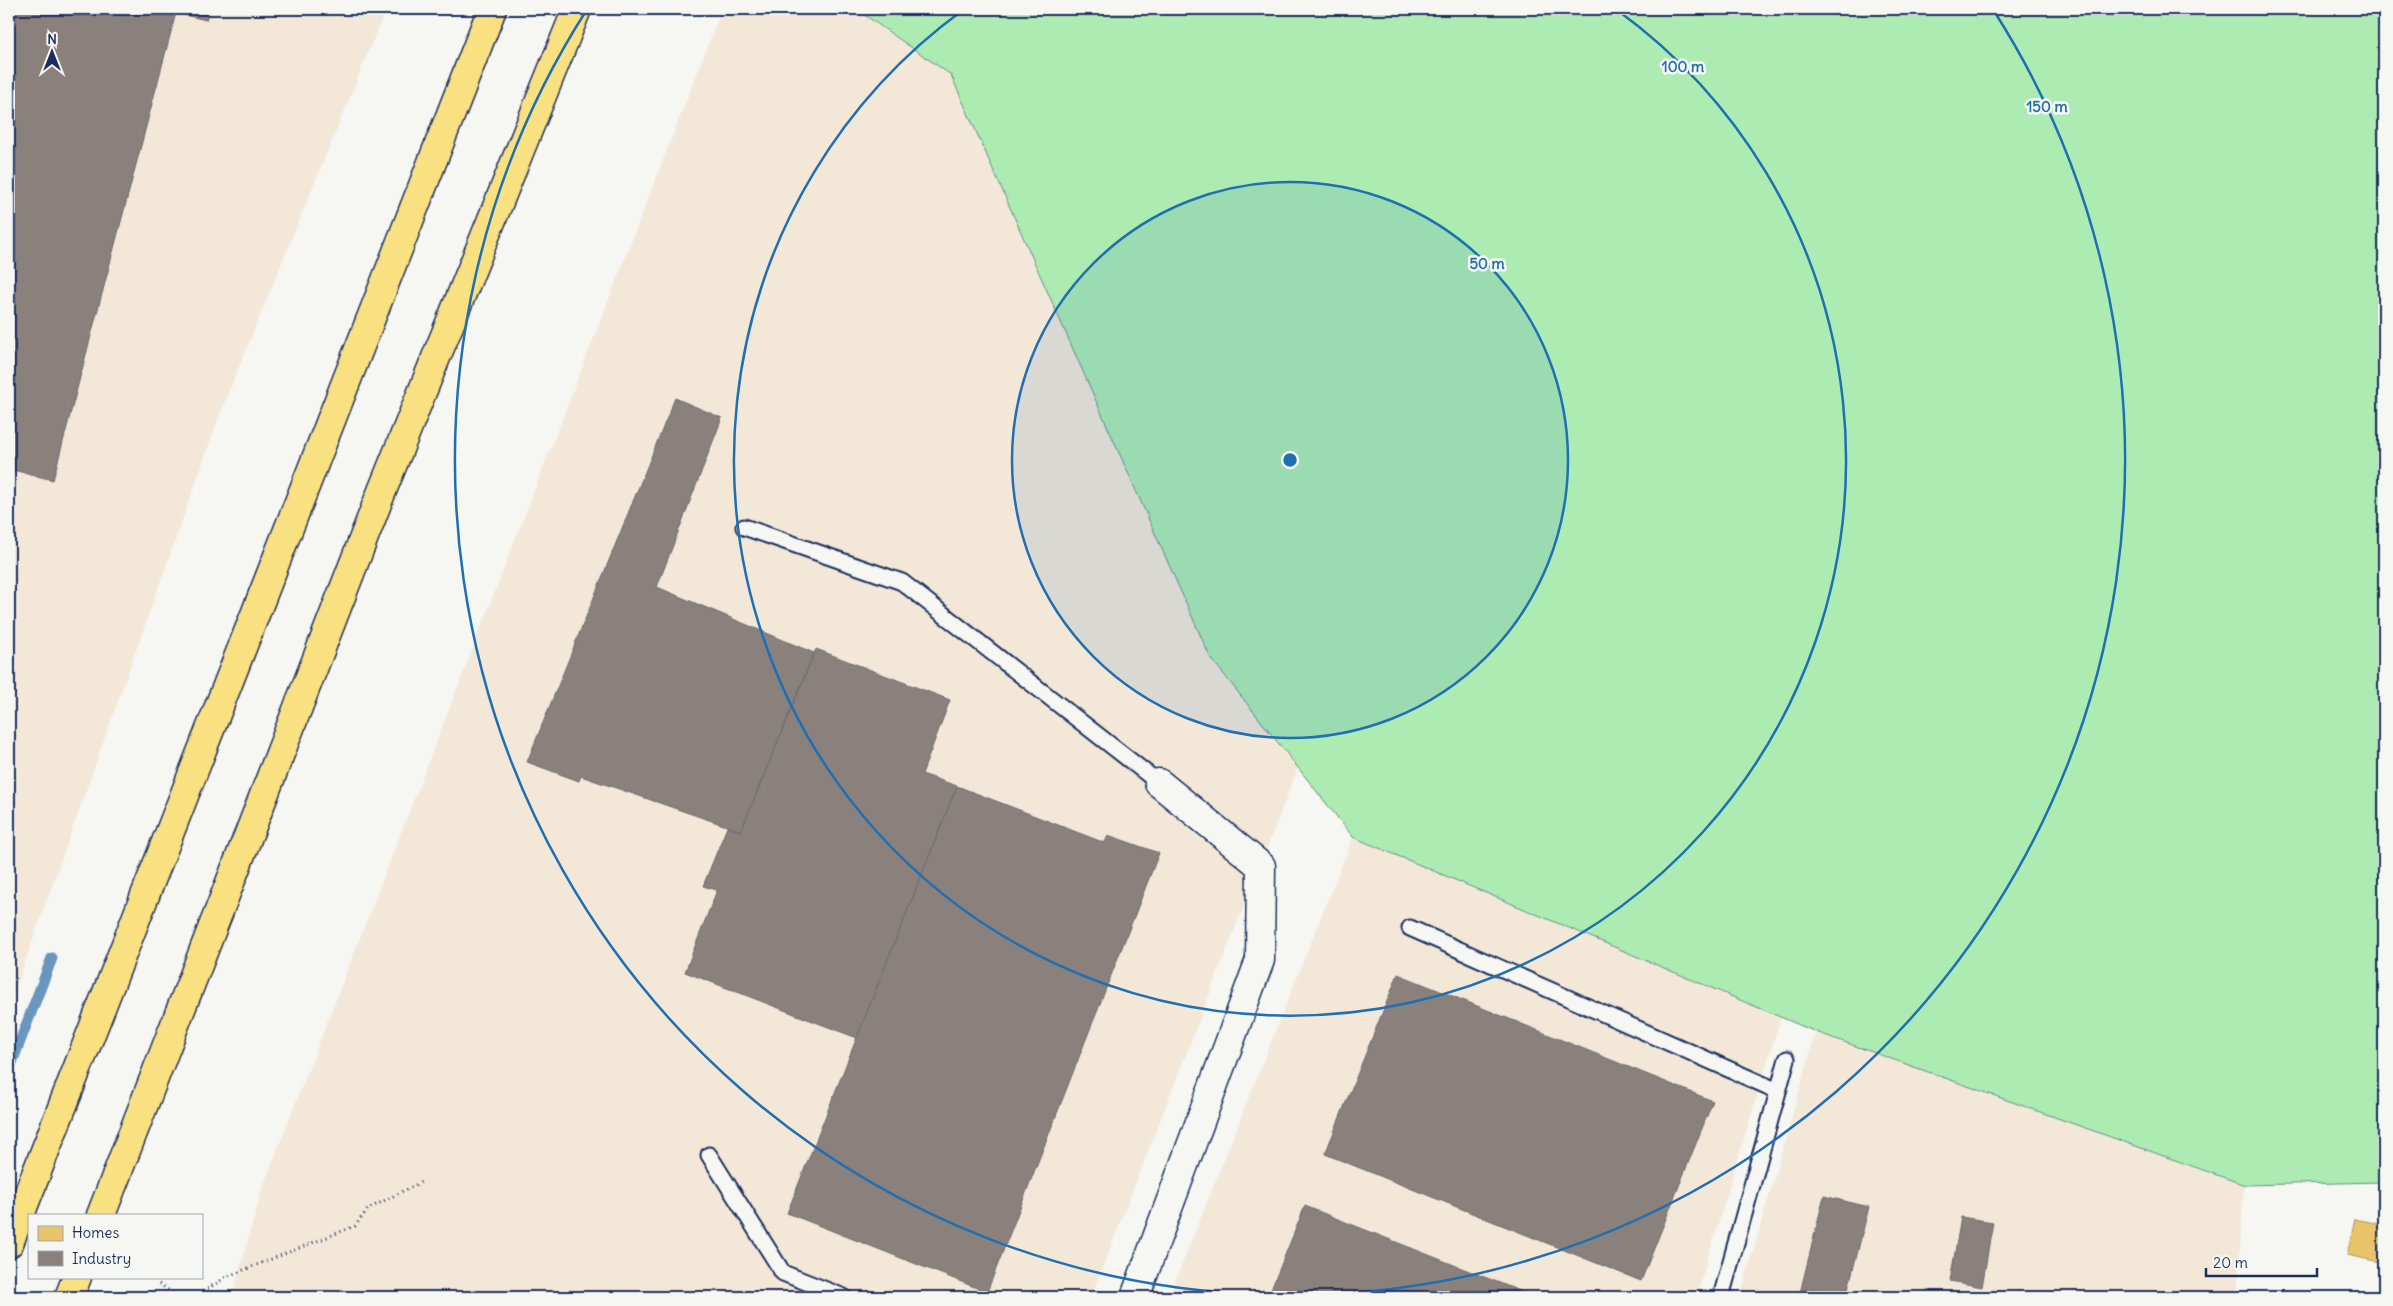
<svg xmlns="http://www.w3.org/2000/svg" width="2393" height="1306" viewBox="0 0 2393 1306" font-family="Delius,sans-serif">
	<style>
		.built { fill: #f3e8d8 }
		.green { fill: #acebb2; stroke: #648d88 }
		.homes { fill: #e9c46a; stroke: #ab9766 }
		.industry { fill: #8a817c; stroke: #696873 }
		.lines { fill: none; stroke-linecap: round; stroke-linejoin: round }
		.stream { stroke: #6796bd; stroke-width: 11 }
		.service-casing { stroke: #1b2f5e; stroke-width: 19 }
		.minor-casing { stroke: #1b2f5e; stroke-width: 31 }
		.motorway-casing { stroke: #1b2f5e; stroke-width: 31 }
		.path { stroke: #1b2f5e; stroke-width: 3; stroke-dasharray: 1 4; stroke-linecap: butt }
		.service { stroke: #f6f6f2; stroke-width: 15 }
		.minor { stroke: #f6f6f2; stroke-width: 28 }
		.motorway { stroke: #f9e181; stroke-width: 28 }
		.ring { fill: none; stroke: #1f6fb2; stroke-width: 2.5 }
		.centre { fill: #1f6fb2; stroke: #f6f6f2; stroke-width: 2.5 }
		.ring-label { font-size: 15px; text-anchor: middle; font-weight: bold; fill: #1f6fb2; stroke: #f6f6f2; stroke-width: 5; stroke-linejoin: round; paint-order: stroke }
	</style>
	<rect width="100%" height="100%" fill="#f6f6f2"/>
	<filter id="ink" filterUnits="userSpaceOnUse"><feTurbulence type="fractalNoise" baseFrequency=".02" numOctaves="2"/><feDisplacementMap in="SourceGraphic" scale="10" xChannelSelector="R" yChannelSelector="G"/><feConvolveMatrix kernelMatrix="1 2 1 2 8 2 1 2 1" color-interpolation-filters="sRGB"/></filter>
	<g filter="url(#ink)">
		<g class="built">
			<path d="M9,9H386L223,406L9,1007Z"/>
			<path d="M722,9H856L951,75L1210,657L1298,768L1091,1297H232L262,1189Z"/>
			<path d="M1353,837L1781,1017L1696,1297H1169Z"/>
			<path d="M1816,1032L2244,1185L2237,1297H1740Z"/>
		</g>
		<path class="green" d="M856,9H2384V1182L2245,1185L1816,1032L1353,837L1210,657L951,75Z"/>
		<path class="homes" d="M2355,1219L2384,1225V1263L2347,1255Z"/>
		<g class="industry">
			<path d="M9,9H177L53,480L9,469Z"/>
			<path d="M177,9H209L206,20L176,13Z"/>
			<path d="M675,398L722,418L657,587L814,653L741,831L581,776L579,781L527,762Z"/>
			<path d="M816,649L950,700L922,774L957,786L857,1038L685,972L717,890L703,886L727,827L741,831Z"/>
			<path d="M957,786L1105,843L1108,835L1159,853L987,1292L787,1213Z"/>
			<path d="M1398,974L1713,1101L1641,1281L1325,1154Z"/>
			<path d="M1824,1196L1869,1207L1846,1297H1799Z"/>
			<path d="M1305,1206L1535,1297H1268Z"/>
			<path d="M1961,1217L1993,1222L1982,1287L1950,1281Z"/>
		</g>
		<g class="lines">
			<path class="stream" d="M9,1070L52,958"/>
			<g class="service-casing">
				<g id="service">
					<path d="M744,527L902,582L1159,783"/>
					<path d="M1410,928L1778,1091"/>
					<path d="M709,1155L783,1273L844,1297"/>
					<path d="M1721,1297L1787,1059"/>
				</g>
			</g>
			<g class="minor-casing">
				<path id="minor" d="M1135,1297L1260,960L1261,866L1159,783"/>
			</g>
			<g class="motorway-casing">
				<g id="motorway">
					<path d="M101,1215L380,496L577,9"/>
					<path d="M9,1243L492,9"/>
					<path d="M69,1297L77,1277"/>
				</g>
			</g>
			<g class="path">
				<path d="M159,1284L179,1297"/>
				<path d="M195,1297L226,1277L355,1226L368,1209L423,1181"/>
			</g>
			<use href="#service" class="service"/>
			<use href="#minor" class="minor"/>
			<use href="#motorway" class="motorway"/>
		</g>
	</g>
	<circle cx="1290" cy="460" r="278" fill="#1f6fb2" fill-opacity=".12"/>
	<g class="ring">
		<circle cx="1290" cy="460" r="278"/>
		<path d="M1617 10A556 556 0 1 1 963 10"/>
		<path d="M1994 11A835 835 0 1 1 586 11"/>
	</g>
	<circle cx="1290" cy="460" r="8" class="centre"/>
	<g class="ring-label">
		<text x="1683" y="72">100 m</text>
		<text x="2047" y="112">150 m</text>
		<text x="1487" y="269">50 m</text>
	</g>
	<rect width="2393" height="1306" fill="none" stroke="#f6f6f2" stroke-width="30"/>
	<rect x="15" y="15" width="2363" height="1276" fill="none" stroke="#1b2f5e" stroke-width="2" filter="url(#ink)"/>
	<rect x="28" y="1214" width="175" height="65" fill="#f6f6f2" stroke="#9ea6b7"/>
	<rect x="38" y="1226" width="25" height="15" fill="#e9c46a" stroke="#9ea6b7"/>
	<text x="72" y="1238" font-size="15" fill="#1b2f5e">Homes</text>
	<rect x="38" y="1251" width="25" height="15" fill="#8a817c" stroke="#9ea6b7"/>
	<text x="72" y="1264" font-size="15" fill="#1b2f5e">Industry</text>
	<g transform="translate(52 52)" stroke="#f6f6f2" stroke-width="4" paint-order="stroke">
	<path d="M0-4L9 19L0 12L-9 19Z" fill="#1b2f5e"/>
	<text y="-8" font-size="14" font-weight="bold" text-anchor="middle" fill="#1b2f5e">N</text>
	</g>
	<path d="M2206 1268v8h111v-8" fill="none" stroke="#1b2f5e" stroke-width="2.5"/>
	<text x="2213" y="1268" font-size="15" fill="#1b2f5e" stroke="#f6f6f2" stroke-width="4" paint-order="stroke">20 m</text>
</svg>
